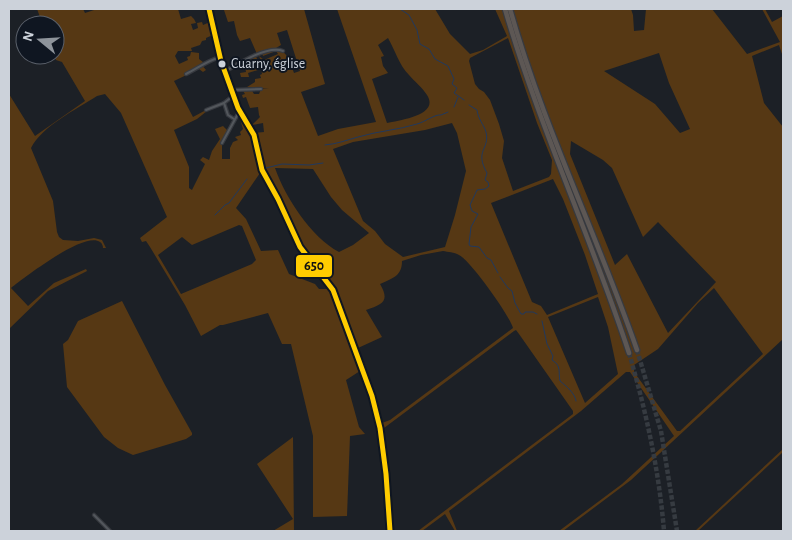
<svg xmlns="http://www.w3.org/2000/svg" width="792" height="540" viewBox="0 0 792 540" font-family="'Alegreya Sans',sans-serif">
	<style>
		.green { fill: #563814; fill-rule: evenodd }
		.lines { fill: none; stroke-linecap: round; stroke-linejoin: round }
		.stream { stroke: #21395e; stroke-width: 1 }
		.highway-tunnel { stroke: #363b41; stroke-width: 4.5; stroke-dasharray: 4.5 2; stroke-linecap: butt }
		.street-casing { stroke: #373a40; stroke-width: 4.5 }
		.secondary-casing { stroke: #373a40; stroke-width: 5.5 }
		.highway-casing { stroke: #373a40; stroke-width: 7 }
		.street { stroke: #53575c; stroke-width: 2 }
		.secondary { stroke: #53575c; stroke-width: 3 }
		.highway { stroke: #5d5754; stroke-width: 4.5 }
		.bus-1-casing { stroke: #0f1621; stroke-width: 9 }
		.bus-1 { stroke: #fc0; stroke-width: 5 }
		.bus-dot { fill: #ccd2da; stroke: #0f1621; stroke-width: 2 }
		.labels { text-anchor: middle; dominant-baseline: central; stroke-width: 4; stroke-linejoin: round; paint-order: stroke }
		.bus-label { font-size: 14px; fill: #ccd2da; stroke: #0f1621; text-anchor: start }
		.line-badge { stroke: #0f1621; stroke-width: 2 }
		.pale-badge-label { font-size: 14px; text-anchor: middle; font-weight: bold; fill: #111 }
	</style>
	<rect width="100%" height="100%" fill="#1c2026"/>
	<g class="green">
		<path d="M37,9H83L85,13L97,9H178L181,19L191,16L194,19L196,23L191,24L193,30L198,28L197,23L202,22L203,25L210,22L209,19L211,18L215,34L206,38V40L202,41L200,45L191,48L192,51H178L175,56L179,64L188,60L187,57L190,56L191,52L199,53V59L203,62L201,64L206,70L203,72L199,69L174,81L193,117L206,110L207,111L197,119L174,130L189,167V188L192,190L205,164L200,160L203,157L209,160L212,151L220,139L215,129L223,126L228,131L222,143V159H230V148L233,142L238,140L235,137L241,135L240,132L243,129L240,119L244,117L253,133L264,132L263,123L252,125L260,117L259,115L258,107L250,108L246,97L243,98L242,95L245,94L243,91L251,89L254,94H259L261,89H269L247,87L255,82V79L261,78L260,75L262,74L261,69L248,73L249,77H241L240,73L246,72L245,67L239,69L238,65L235,66L245,60L247,67L250,66L247,60L256,56L258,62L261,61L259,56L264,60L278,54L276,51L263,56L262,53L257,54L250,38L240,41L237,35L234,21L228,22L224,10L228,9H304L325,84L301,92L318,136L338,129L376,122L337,9H435L450,34L470,54L483,50L507,36L495,9H631L633,15L634,31L644,30L646,9H712L747,54L780,42L762,9H765L772,22L783,16V57L779,45L752,56L764,103L783,127V339L631,480L563,531H559L622,484L674,436L630,372H626L581,411L449,511L457,531H455L445,514L422,531H418L573,414V411L519,334L516,330L514,331L384,428L392,531H388C384,478 386,418 360,371L346,380L359,427L365,434L350,436L347,516L313,517V436L291,344H282L268,313L223,325H220L201,336L185,305L150,247L146,241L142,242L140,238L167,217L121,113L105,94L97,96C77,109 42,126 31,148L53,201L57,232L59,237L63,240L78,241L94,238L102,240L106,248H103C103,246 102,243 100,242C84,231 24,278 11,288L28,306L54,283L86,269L87,271L48,291L9,329V94L35,136L85,101L62,62L56,60L54,55L55,25H43ZM287,30L300,71L294,73C290,62 288,52 276,48L281,45L277,33ZM388,38C395,50 399,65 409,75C415,82 422,87 427,95C440,115 400,120 387,123L372,79L388,73L383,66L381,57L384,56L378,45ZM508,38L537,123L552,160L551,174L549,177L513,191L502,158L504,141L499,124L490,100L484,92L479,89L475,84L469,61L470,58ZM659,53L669,83L690,129L680,133L655,104L604,71ZM452,123L457,133L466,171L455,215L445,247L403,257L385,244L375,231L363,221L333,149L353,142L425,130ZM571,141L603,160L612,168L643,237L658,222L716,282L668,333L627,254L615,265L570,154ZM275,168L313,169L331,197L342,210L369,233L353,245L339,252C311,237 285,197 275,168ZM260,173L274,195L296,243L310,264L330,289H319L315,284L289,274L278,250L261,251L246,219L236,208ZM553,179L563,199L585,255L598,294L547,315L541,306L532,302L491,203ZM239,225L242,226L256,260L252,264L181,294L158,255L182,237L192,245ZM443,251C448,252 454,252 459,255C470,260 510,316 513,328L390,420L382,423L375,397L362,369L366,367L358,348L382,337L366,310C383,304 390,301 380,284C393,278 402,276 402,261L421,255ZM714,288L763,354L680,431H677L634,372V365L658,349L698,303ZM598,297L608,327L618,374L585,403L548,317Z"/>
		<path d="M122,301L165,385L192,433V435L186,439L133,455L118,448L104,437L67,387L63,344L68,340L78,321Z"/>
		<path d="M293,437L294,531H273L293,519L257,464Z"/>
		<path d="M783,449V452L698,531H695Z"/>
	</g>
	<g class="lines">
		<g class="stream">
			<path d="M400,9L409,15L417,30L420,44L429,49L435,59L448,66L454,79L452,84L457,88L454,93L464,100"/>
			<path d="M469,105L477,110C478,119 484,125 486,132C490,150 474,150 487,173L485,180L488,182L489,186L485,189L477,190L470,205L472,211L478,214L471,227L469,244L470,246L479,247L487,258L491,260L498,273"/>
			<path d="M454,107L458,97"/>
			<path d="M325,145C337,144 347,140 358,137C378,131 398,130 417,124C425,122 435,114 441,115L448,112"/>
			<path d="M266,168L282,164L309,165L323,163"/>
			<path d="M215,215L225,205L229,203L247,179"/>
			<path d="M500,277L508,288L512,291L515,303L521,314H524L525,312H533L537,314"/>
			<path d="M542,321L547,344L553,356L552,360C562,366 558,372 560,381C566,386 575,393 576,401"/>
		</g>
		<g class="highway-tunnel">
			<path d="M637,350L661,431L677,531"/>
			<path d="M629,353C646,411 659,470 664,531"/>
		</g>
		<g class="street-casing">
			<g id="street">
				<path d="M226,71C239,63 268,45 283,51"/>
				<path d="M186,74C198,68 207,61 220,57"/>
				<path d="M232,90L261,89"/>
				<path d="M233,96L224,103L228,115L234,119"/>
				<path d="M206,110L224,103"/>
				<path d="M222,143L239,112"/>
				<path d="M94,515L110,531"/>
			</g>
		</g>
		<g class="secondary-casing">
			<path id="secondary" d="M209,9L221,61L238,108L254,135L262,170L278,199L300,247L333,290L340,312L372,396L380,428L386,474L390,531"/>
		</g>
		<g class="highway-casing">
			<g id="highway">
				<path d="M505,9C539,126 591,237 629,353"/>
				<path d="M510,9C543,126 597,235 637,350"/>
			</g>
		</g>
		<use href="#street" class="street"/>
		<use href="#secondary" class="secondary"/>
		<use href="#highway" class="highway"/>
		<g class="bus-1-casing">
			<path id="bus-1" d="M209,9L221,61L238,108L254,135L262,170L278,199L300,247L333,290L372,396L380,428L386,474L390,531"/>
		</g>
		<use href="#bus-1" class="bus-1"/>
	</g>
	<circle class="bus-dot" cx="222" cy="64" r="4.5"/>
	<g class="labels">
		<g class="bus-label">
			<text x="231" y="64">Cuarny, église</text>
		</g>
	</g>
	<rect class="line-badge" x="295" y="254" width="38" height="24" rx="5" fill="#fc0"/>
	<g class="pale-badge-label">
		<text x="314" y="270">650</text>
	</g>
	<rect width="792" height="540" fill="none" stroke="#ccd2da" stroke-width="20"/>
	<g transform="translate(40 40) rotate(288)"><circle r="24" fill="#0f1621" stroke="#5b616b"/>
	<path d="M0-4L9 19L0 12L-9 19Z" fill="#8e949b"/>
	<text y="-8" font-size="14" font-weight="bold" text-anchor="middle" fill="#ccd2da">N</text>
	</g>
</svg>
